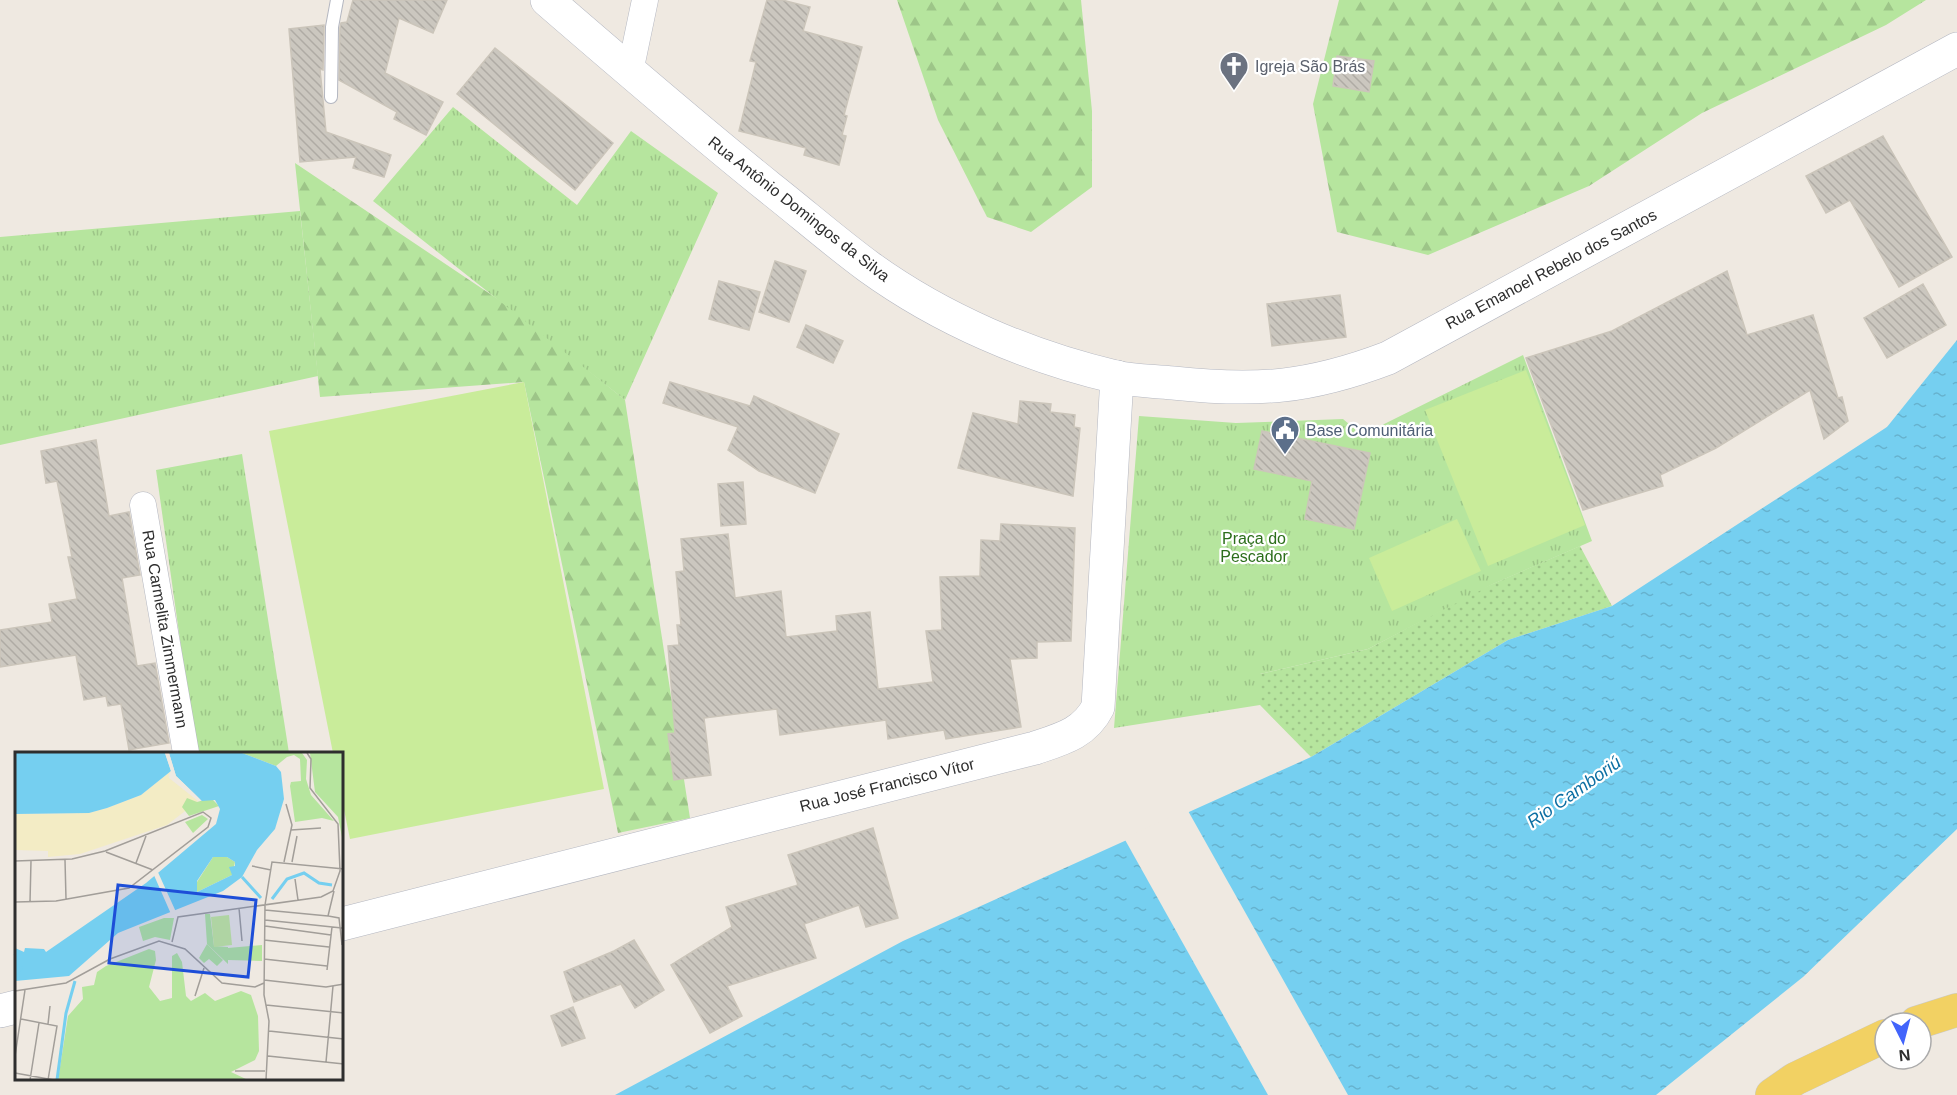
<svg xmlns="http://www.w3.org/2000/svg" width="1957" height="1095" viewBox="0 0 1957 1095" font-family="Arial,sans-serif">
	<style>
		.grass { fill: url(#grass-dots) }
		.forest { fill: url(#forest-firs) }
		.park { fill: url(#park-tufts) }
		.pitch { fill: #c9ec9a }
		.water { fill: url(#water-ripples) }
		.pier { fill: #efe9e1 }
		.building { fill: url(#building-back-hatch); stroke: #cbc5ba; stroke-width: 1.5 }
		.lines { fill: none; stroke-linecap: round; stroke-linejoin: round }
		.lane-casing { stroke: #b4b7c1; stroke-width: 14 }
		.street-casing { stroke: #b4b7c1; stroke-width: 27 }
		.secondary-casing { stroke: #b4b7c1; stroke-width: 34 }
		.primary-casing { stroke: #c9c9c9; stroke-width: 34 }
		.lane { stroke: #fff; stroke-width: 12 }
		.street { stroke: #fff; stroke-width: 26 }
		.secondary { stroke: #fff; stroke-width: 33 }
		.primary { stroke: #f2d163; stroke-width: 33 }
		.labels { text-anchor: middle; dominant-baseline: central; stroke-width: 4.5; stroke-linejoin: round; paint-order: stroke }
		.worship-label { font-size: 16px; fill: #5b616d; stroke: #fff; text-anchor: start }
		.street-label { font-size: 16px; fill: #2e2e2e; stroke: #fff }
		.service-label { font-size: 16px; fill: #4e5e75; stroke: #fff; text-anchor: start }
		.park-label { font-size: 16px; fill: #2c6e1b; stroke: #fff }
		.water-label { font-size: 18px; font-style: italic; fill: #0d6fa3; stroke: #fff }
		.inset-river { fill: none; stroke: #75cff0; stroke-width: 3 }
		.inset-road { fill: none; stroke: #a29e99; stroke-width: 1.5 }
		.view { fill: #1d4ed8; fill-opacity: 0.15; stroke: #1d4ed8; stroke-width: 3 }
		.inset-edge { fill: none; stroke: #2e2e2e; stroke-width: 3 }
	</style>
	<defs>
		<pattern id="grass-dots" width="8" height="8" patternUnits="userSpaceOnUse" patternTransform="scale(1.5)"><rect width="8" height="8" fill="#b6e59e"/><path d="M2 2h.1M6 6h.1" fill="none" stroke="#9dc588" stroke-width="1.8" stroke-linecap="round"/></pattern>
		<pattern id="forest-firs" width="22" height="20" patternUnits="userSpaceOnUse" patternTransform="scale(1.5)"><rect width="22" height="20" fill="#b6e59e"/><path d="M5 1l3.5 6h-7zM16 11l3.5 6h-7z" fill="#9dc588"/></pattern>
		<pattern id="park-tufts" width="24" height="20" patternUnits="userSpaceOnUse" patternTransform="scale(1.5)"><rect width="24" height="20" fill="#b6e59e"/><path d="M3 7l-1-3M5 7V3M7 7l1-3M15 17l-1-3M17 17v-4M19 17l1-3" fill="none" stroke="#9dc588"/></pattern>
		<pattern id="water-ripples" width="26" height="14" patternUnits="userSpaceOnUse" patternTransform="scale(1.5)"><rect width="26" height="14" fill="#75cff0"/><path d="M2 4q2-2 4 0t4 0M15 11q2-2 4 0t4 0" fill="none" stroke="#66b2ce"/></pattern>
		<pattern id="building-back-hatch" width="6" height="6" patternUnits="userSpaceOnUse" patternTransform="scale(1.5)"><rect width="6" height="6" fill="#cbc7bf"/><path d="M-1 5l2 2M0 0l6 6M5-1l2 2" fill="none" stroke="#afaba4"/></pattern>
	</defs>
	<rect width="100%" height="100%" fill="#efe9e1"/>
	<path class="grass" d="M1580,546L1612,606L1508,640L1311,757L1260,705V674L1368,649L1481,589Z"/>
	<g class="forest">
		<path d="M897,0H1081L1092,111V187L1031,232L987,217L938,120Z"/>
		<path d="M1339,0H1926L1886,25L1702,113L1589,186L1428,255L1337,232L1313,104Z"/>
		<path d="M295,163L511,308L625,400L690,818L618,833L524,382L320,397Z"/>
	</g>
	<g class="park">
		<path d="M453,107L577,205L631,131L718,193L625,400L373,201Z"/>
		<path d="M300,211L318,376L0,445V237Z"/>
		<path d="M1523,355L1592,541L1493,584L1368,649L1260,674V705L1114,728L1139,416L1236,423L1343,419L1362,435Z"/>
		<path d="M242,454L289,753H196L156,470Z"/>
	</g>
	<g class="pitch">
		<path d="M1526,370L1585,525L1488,566L1425,410Z"/>
		<path d="M524,382L604,789L350,839L342,800V753H333L269,431Z"/>
		<path d="M1457,519L1481,571L1392,611L1369,558Z"/>
	</g>
	<path class="water" d="M1957,340V829L1803,977L1656,1095H615L903,941L1311,757L1508,640L1612,606L1887,427Z"/>
	<path class="pier" d="M1187,809L1348,1095H1268L1124,838Z"/>
	<g class="building">
		<path d="M353,0H447L433,33L399,18L385,73L443,102L426,135L394,119L397,112L339,80L340,28L341,23L347,22Z"/>
		<path d="M767,0H782L810,7L803,31L862,47L844,115L847,116L842,135L846,136L839,165L804,155L806,148L739,131L756,62L750,61Z"/>
		<path d="M324,25L323,70L320,69L326,132L391,155L384,177L353,168L356,157L300,162L289,29Z"/>
		<path d="M495,48L613,143L575,190L457,94Z"/>
		<path d="M1337,56L1374,61L1369,92L1333,86Z"/>
		<path d="M1883,136L1952,257L1899,287L1850,200L1826,213L1806,176Z"/>
		<path d="M775,261L806,271L789,322L759,312Z"/>
		<path d="M1727,271L1747,335L1813,315L1838,398L1842,397L1848,421L1824,439L1810,390L1716,448L1660,475L1663,486L1583,510L1526,358L1612,331Z"/>
		<path d="M719,281L760,292L749,330L709,319Z"/>
		<path d="M1923,284L1946,325L1887,358L1864,318Z"/>
		<path d="M1340,295L1346,337L1272,346L1267,304Z"/>
		<path d="M806,325L843,341L833,363L797,347Z"/>
		<path d="M670,382L750,406L754,396L839,434L815,493L759,471L728,450L738,427L663,403Z"/>
		<path d="M1020,401L1051,404L1050,412L1075,415L1074,427L1080,428L1073,496L958,468L973,413L1018,424Z"/>
		<path d="M1262,431L1370,453L1354,529L1305,519L1312,481L1254,469Z"/>
		<path d="M96,440L109,516L129,512L140,575L122,578L137,666L155,663L169,743L129,750L121,704L108,706L106,696L84,700L76,655L0,667V630L52,622L49,604L77,599L68,557H72L57,481L46,483L41,451Z"/>
		<path d="M743,482L746,524L721,526L718,484Z"/>
		<path d="M1001,524L1075,528L1071,641L1037,642V658L1010,659L1021,727L946,739L944,730L888,739L886,720L780,735L777,709L704,718L711,775L674,780L668,734L675,733L668,646L679,645L677,625H681L676,572L684,571L681,539L728,534L735,598L781,591L786,637L837,631L836,616L870,612L878,689L933,682L926,631L942,630L940,577L980,576L981,540L1000,541Z"/>
		<path d="M873,828L898,918L866,927L859,905L804,924L816,958L727,986L742,1016L710,1033L671,965L732,927L726,907L798,885L788,855Z"/>
		<path d="M634,940L664,990L635,1008L621,984L574,1002L564,972L614,951Z"/>
		<path d="M573,1007L585,1038L562,1046L551,1016Z"/>
	</g>
	<g class="lines">
		<g class="lane-casing">
			<path id="lane" d="M331,97L332,27L337,0"/>
		</g>
		<g class="street-casing">
			<g id="street">
				<path d="M630,72L645,0"/>
				<path d="M143,505L186,753"/>
			</g>
		</g>
		<g class="secondary-casing">
			<g id="secondary">
				<path d="M547,0C621,64 694,127 770,188C803,214 835,242 869,267C941,319 1029,357 1116,377C1134,381 1154,381 1173,383C1257,392 1309,388 1388,358L1957,49"/>
				<path d="M342,924L1035,748C1062,739 1085,733 1098,707L1117,377"/>
				<path d="M0,1011L16,1007"/>
			</g>
		</g>
		<g class="primary-casing">
			<g id="primary">
				<path d="M1916,1023L1957,1010"/>
				<path d="M1772,1095L1795,1079L1885,1036"/>
			</g>
		</g>
		<use href="#lane" class="lane"/>
		<use href="#street" class="street"/>
		<use href="#secondary" class="secondary"/>
		<use href="#primary" class="primary"/>
	</g>
	<defs>
		<g id="church-pin" transform="scale(1.5)"><path d="M0 17L-7.5 6A9.5 9.5 0 1 1 7.5 6Z" fill="#6b7280" stroke="#fff"/><path d="M-1.2-6h2.4v3.5h3.3v2.4h-3.3V6h-2.4V-.1h-3.3v-2.4h3.3Z" fill="#fff"/></g>
		<g id="civic-pin" transform="scale(1.5)"><path d="M0 17L-7.5 6A9.5 9.5 0 1 1 7.5 6Z" fill="#5c6f8a" stroke="#fff"/><path d="M-.6-6.5H3V-4.5H.6V-3L4-1V1h2V6H-6V1h2V-1L-.6-3ZM-1.2 2.5V6h2.4V2.5Z" fill="#fff"/></g>
	</defs>
	<g fill-rule="evenodd">
		<use href="#church-pin" x="1234" y="66"/>
		<use href="#civic-pin" x="1285" y="430"/>
	</g>
	<g class="labels">
		<g class="worship-label">
			<text x="1255" y="66">Igreja São Brás</text>
		</g>
		<g class="street-label">
			<text transform="translate(799 209) rotate(38)">Rua Antônio Domingos da Silva</text>
			<text transform="translate(1551 269) rotate(-28)">Rua Emanoel Rebelo dos Santos</text>
			<text transform="translate(165 629) rotate(80)">Rua Carmelita Zimmermann</text>
			<text transform="translate(887 785) rotate(-14)">Rua José Francisco Vítor</text>
		</g>
		<g class="service-label">
			<text x="1306" y="430">Base Comunitária</text>
		</g>
		<g class="park-label">
			<text x="1254" y="538">Praça do<tspan x="1254" dy="18">Pescador</tspan></text>
		</g>
		<g class="water-label">
			<text transform="translate(1574 792) rotate(-35)">Rio Camboriú</text>
		</g>
	</g>
	<g transform="translate(15 752)">
		<rect width="328" height="328" fill="#efe9e1"/>
		<path d="M227,1H287L292,8L291,27L296,43L319,69L307,66L280,70L275,34L276,30L286,29L285,7L279,3L272,5L261,14ZM295,1H328V90L323,65L300,40ZM190,162H195L199,194L213,195V212L192,192ZM134,197L140,199L141,208L134,235L145,249L157,246V204L162,201L167,210L171,244L176,249L190,241L200,249L226,239L236,243L243,264L244,299L240,308L216,320L233,328H43L53,264L68,247L67,235L79,233L82,220L91,214Z" fill="#b6e59e"/>
		<path d="M198,105H212L220,110L217,123L182,140V130Z" fill="#b6e59e"/>
		<path d="M156,19L154,26L183,49L152,73L65,102L33,105V99L0,98V62L74,61L92,56L126,43Z" fill="#f3ecc5"/>
		<path d="M172,46L182,50L196,46L204,54L174,64L167,55ZM187,63L193,67L178,81L170,70ZM149,166H159L155,188L140,185L128,189L124,175ZM192,192L208,208L202,214L194,207L189,211L184,206ZM247,193V209L213,208V196Z" fill="#b6e59e"/>
		<path d="M214,163L217,193L199,195L196,165Z" fill="#c9ec9a"/>
		<path d="M0,1H150L156,19L126,43L92,56L74,61L0,62ZM154,1H227L261,14L266,20L269,47L260,77L242,98L227,125L208,139L103,181L54,224L0,229V196L9,200L10,196L29,197L31,200L131,131L201,72L205,57L200,48L187,49L161,24ZM198,105H212L220,110V114L214,115L217,123L182,140V129Z" fill="#75cff0" fill-rule="evenodd"/>
		<path d="M150,1H154L161,24L186,48L157,22L153,25L156,19ZM142,118L161,160L156,162L138,121Z" fill="#efe9e1"/>
		<path class="inset-river" d="M227,125L246,146M257,147L272,127L289,121L304,131L317,133M0,202L6,216L0,223M42,328L51,261L60,229"/>
		<path class="inset-road" d="M276,78L306,76M91,100L138,118M50,108L51,147M0,109L57,107L90,99L188,60L196,66L193,75L114,136L41,149L0,150M269,110L277,73L271,52M277,110L282,84M121,111L131,84M237,114L256,118M280,127L283,148M319,139L313,164L324,166L327,193M15,150L16,109M250,153L257,110L329,117M250,153L249,243L254,269L251,328M224,156L227,189M250,158L313,164M250,168L327,176M250,174L316,183M0,176V126M249,188L314,195M157,190L163,165L306,145L318,139L325,119L323,72L295,36L296,7L292,1M249,207L312,214M312,218L317,175M249,228L311,235L329,232M0,239L51,231L95,207L144,189L170,197L207,231L240,235L249,231M180,244L189,216M251,253L329,261M6,267L42,274L33,328M33,272L35,254M254,279L329,287M0,304L10,238M253,304L329,312M311,310L318,234M220,319H250M0,321L39,328M15,328L24,271"/>
		<path class="view" d="M103,133L241,148L233,225L94,211Z"/>
		<rect width="328" height="328" class="inset-edge"/>
	</g>
	<g transform="translate(1903 1041) rotate(174)"><circle r="28" fill="#ffffff" stroke="#ababab" stroke-width="1.5"/>
	<path d="M0-4.5L10 22L0 15L-10 22Z" fill="#4264fb"/>
	<text y="-9" font-size="16" font-weight="bold" text-anchor="middle" fill="#2e2e2e">N</text>
	</g>
</svg>
